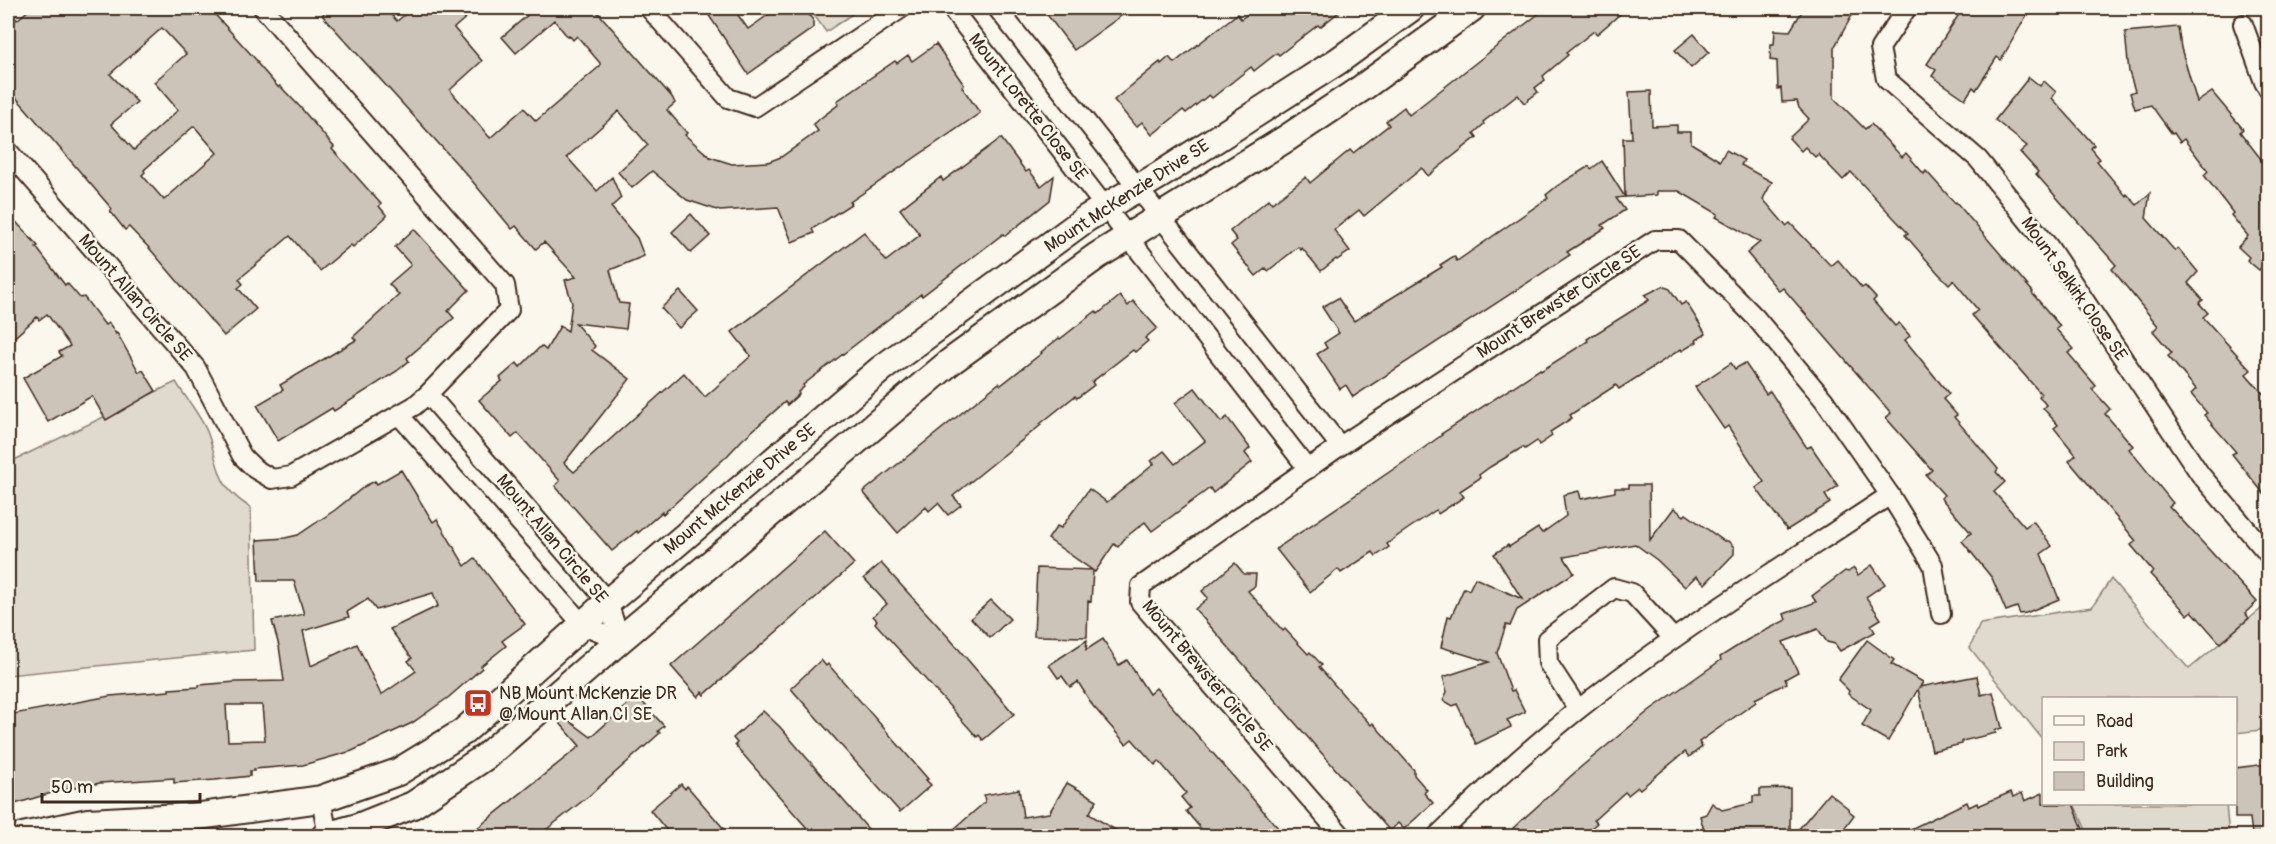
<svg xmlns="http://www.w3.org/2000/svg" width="2276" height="844" viewBox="0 0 2276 844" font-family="Pangolin,sans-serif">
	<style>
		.green { fill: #dfd9ce; stroke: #8d8276; stroke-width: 1.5 }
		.building { fill: #ccc4b9; stroke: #3b2a1e; stroke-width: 1.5; fill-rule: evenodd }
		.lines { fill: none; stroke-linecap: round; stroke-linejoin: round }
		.street-casing { stroke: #3b2a1e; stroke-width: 22 }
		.secondary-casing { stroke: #3b2a1e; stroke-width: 30 }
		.street { stroke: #fbf7ec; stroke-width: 18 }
		.secondary { stroke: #fbf7ec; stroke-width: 26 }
		.labels { text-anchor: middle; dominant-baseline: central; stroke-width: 5; stroke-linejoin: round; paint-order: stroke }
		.street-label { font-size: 18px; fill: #3b2a1e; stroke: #fbf7ec }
		.poi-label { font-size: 18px; fill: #3b2a1e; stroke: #fbf7ec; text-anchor: start }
	</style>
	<rect width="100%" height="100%" fill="#fbf7ec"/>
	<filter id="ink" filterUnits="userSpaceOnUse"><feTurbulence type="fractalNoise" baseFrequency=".0167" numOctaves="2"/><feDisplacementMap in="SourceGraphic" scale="12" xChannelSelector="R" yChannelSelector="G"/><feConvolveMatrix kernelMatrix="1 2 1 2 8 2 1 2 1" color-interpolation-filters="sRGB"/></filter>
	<g filter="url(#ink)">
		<g class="green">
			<path d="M809,8H861L826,32Z"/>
			<path d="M176,382C185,397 202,417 208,434C221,470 215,485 251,508L254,650L8,675V463Z"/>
			<path d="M2111,579L2189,669L2268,603V729L2236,733V698H2044L2043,740L1970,648L1980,624L2092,607Z"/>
			<path d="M2074,804H2226L2229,836H2089Z"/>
		</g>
		<g class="building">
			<path d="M31,8H209L258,62L257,63L278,87L280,86L301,108L334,147L332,149L381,204L379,206L387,216L353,247L351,245L320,271L290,236L239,279L243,284L238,288L256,309L224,336L150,249L129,227L125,230L110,211L112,209L8,88V9L17,20ZM162,28L186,54L154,82L178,110L134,150L111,124L137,102L110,74ZM194,126L217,153L164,200L142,175L145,172L144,170Z"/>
			<path d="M330,8H385L397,21L413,8H477L454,28L482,61L450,90L490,138L524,108L536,121L600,66V63L577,36L573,40L569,35L567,36L554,20L516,53L502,37L536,8H594L672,97L675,103L667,110L687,133L685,135L710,157L732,164L768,162L781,157L818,131L813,124L839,104L837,101L895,61L897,63L908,55L912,61L936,44L964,85L962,87L980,113L850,202L851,204L812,229L814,233L792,242L778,207L720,211L687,200L652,171L632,188L618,172L648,145L619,111L567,157L597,191L612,177L621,198L611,207L637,238L644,256L610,270L619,303L629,304L626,329L575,323L595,346L592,350L630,379L564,463L574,472L684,373L705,397L751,356L732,332L864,232L886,261L920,235L900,209L941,177L943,181L1001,138L1026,172L1029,170L1041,186L1054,176L1050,200L1005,236L1003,234L922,296L921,294L917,297L803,385L804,387L798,392L799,394L787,405L785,402L742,440L727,456L663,514L662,512L638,533L637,531L612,551L555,486L560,481L518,433L512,438L479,400L502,381L500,378L517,363L520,367L541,346L546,350L560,326L568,331L572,303L565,280L576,277L544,242L536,249L516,226L512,229L468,176L322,15Z"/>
			<path d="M704,8H733L748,29L778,8H804L813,20V28L748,74Z"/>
			<path d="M1042,8H1132L1074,50Z"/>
			<path d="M1256,8H1344L1320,27L1318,25L1279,55L1277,53L1254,71L1251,67L1212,98L1209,95L1186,113L1183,110L1152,135L1142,122L1136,127L1114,100L1160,62L1161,64L1169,57L1174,63L1237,14L1241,19Z"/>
			<path d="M1546,8H1627L1597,34L1594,31L1566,53L1568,55L1543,76L1545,80L1535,88L1538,92L1524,103L1518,95L1483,122L1484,124L1474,133L1477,137L1428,176L1422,168L1364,216L1359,210L1334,230L1350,251L1337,260L1336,259L1321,271L1302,248L1301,250L1298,247L1268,271L1266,268L1256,276L1231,245L1237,240L1230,231L1269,199L1272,203L1306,177L1310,183L1350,150L1353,153L1389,125L1386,121L1404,107L1409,115Z"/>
			<path d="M1804,8H1856L1834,48V98L1865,129L1871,124L1902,157L1906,153L1924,174L1926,171L1955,203L1956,202L2033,292L2032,293L2060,326L2056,329L2074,349L2068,353L2096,386L2092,389L2110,409L2105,414L2133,446L2129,449L2173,503L2169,506L2257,602L2245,613L2249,618L2220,643L2192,611L2188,615L2150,574L2153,571L2131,545L2136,541L2069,461L2076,455L2054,428L2058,425L2043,408L2046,405L2039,396L2041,394L1972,315L1978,310L1953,280L1949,284L1938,273L1905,235L1908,233L1851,172L1843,180L1818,154L1815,157L1805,147L1801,151L1789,138L1809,119L1799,108L1797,101L1782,102L1781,88L1778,89L1777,61L1770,60L1771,44H1774L1775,30L1790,31Z"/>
			<path d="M1963,8H2019L2028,13L2001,60L1997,57L1976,90L1973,87L1965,99L1932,76L1936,70L1927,64Z"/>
			<path d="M2178,27L2181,48L2197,102L2212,92L2243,129L2240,132L2268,168V275L2261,268L2259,270L2247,260L2249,257L2238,247L2248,236L2231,215L2233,213L2204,175L2208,171L2184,139L2180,142L2174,133L2172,134L2151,105L2135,109L2130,93L2135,91L2129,72L2125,32Z"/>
			<path d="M1694,34L1709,52L1691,68L1675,50Z"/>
			<path d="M2029,77L2040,86L2044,81L2056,92L2052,98L2094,145L2091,148L2100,159L2097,161L2126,196L2127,194L2137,205L2150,193L2146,218L2175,251L2178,248L2198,272L2188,283L2203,300L2199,303L2208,313L2203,317L2251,370L2246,374L2268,399V499L2232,454L2236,452L2204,415L2207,413L2191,394L2196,389L2168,356L2172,353L2153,331L2158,326L2112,269L2116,265L2036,174L2038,172L2020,152L2027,146L1995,120Z"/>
			<path d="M1651,91L1652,126L1677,125V132H1691V143L1720,161L1726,150L1744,160L1741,165L1772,182L1763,199L1786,226L1790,223L1831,266L1838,260L1862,288L1865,286L1876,298L1873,301L1895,326L1899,323L1910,336L1905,340L1949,394L1943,399L1957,415L1954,417L1998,469L1996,472L2005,482L1994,492L2025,527L2033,521L2052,546L2041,554L2059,599L2026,613L2020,614L2017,607L2006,611L1992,578L1962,541L1971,533L1941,498L1944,495L1926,475L1932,470L1886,418L1891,413L1783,288L1779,291L1747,253L1760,242L1716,217L1718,214L1679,191H1657V195L1625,197L1623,138H1632L1629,92Z"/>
			<path d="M1602,161L1625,197L1616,198L1625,210L1602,225L1605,228L1567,252L1570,255L1353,397L1346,385L1340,389L1317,354L1327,348L1324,343L1339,333L1322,307L1338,298L1354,321L1442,267L1440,265L1454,256L1457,261L1548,198L1546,195L1557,186L1589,166L1591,169Z"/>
			<path d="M8,213L38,246L36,247L65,285L67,283L80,298L84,297L105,325L109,323L116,334L117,333L139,372L143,370L156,391L106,420L92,396L48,422L23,378L62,356L59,352L70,346L47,314L39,320L37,317L8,343Z"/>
			<path d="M691,214L710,236L691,253L672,232Z"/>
			<path d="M414,229L469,290L448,311L454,318L407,358L409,361L397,371L334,411L332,408L278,441L257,405L283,390L280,385L356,340L353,337L399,295L389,284L411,265L395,247Z"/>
			<path d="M1663,286L1670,289L1681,305L1686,302L1706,334L1696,340L1697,342L1682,351L1681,349L1619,389L1616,385L1570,415L1572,418L1550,432L1552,436L1539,445L1537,441L1525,449L1523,447L1490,467L1479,475L1480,478L1460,491L1464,497L1438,514L1436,510L1399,535L1387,544L1389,547L1376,556L1373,552L1341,573L1338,569L1310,592L1276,549L1404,462L1442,435L1441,434L1540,369L1541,371L1588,341L1587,339L1649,300L1645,295Z"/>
			<path d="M680,291L698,311L679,328L661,308Z"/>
			<path d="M1120,296L1128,306L1133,301L1157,328L1145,338L1148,341L1135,352L1133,350L1092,382L1094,385L1077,398L1075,396L1040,424L1041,425L953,496L961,505L948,515L938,503L929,511L926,507L898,533L863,492L999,383L1001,385L1042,353L1041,352L1059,338L1060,339L1096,311L1098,314Z"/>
			<path d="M1731,363L1735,369L1745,363L1766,394L1770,391L1807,448L1811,446L1838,486L1825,495L1830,503L1787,530L1756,488L1764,482L1728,426L1724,429L1695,387Z"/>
			<path d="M1195,388L1221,422L1227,417L1250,448L1245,453L1252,462L1213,493L1210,488L1152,531L1145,522L1126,537L1118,547L1114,544L1095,572L1093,571L1091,602L1088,601L1087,637L1034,636L1037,568L1092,570L1048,539L1057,526L1061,528L1089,489L1107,502L1143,473L1154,464L1151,461L1164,451L1175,464L1205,441L1175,403Z"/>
			<path d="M401,470L433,522L437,519L465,566L475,558L525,624L502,641L506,646L481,666L482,668L449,697L412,723L352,751L303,765L254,769V771H250V776L215,780L174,783V778L100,783L58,791L8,806V715L110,696L169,691V689L199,687V685L236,682L284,681L279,646L272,621L304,614L294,581H259L257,540L285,538L298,535L335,510L365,486L375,481L377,484ZM433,593L438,606L390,629L412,658L408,661L416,671L381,695L357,644L311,666L303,631L349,617L347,612L368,599L376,610ZM226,705H262L265,740L228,741Z"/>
			<path d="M1629,485H1649L1650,540L1674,508L1684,516L1686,514L1724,541H1728L1734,547V554L1705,584L1696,576L1685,587L1657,560L1635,544L1564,557L1574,573L1517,610L1510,626L1506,625L1497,653L1511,691L1514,690L1525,712L1507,720L1511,727L1476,744L1457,704L1453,706L1443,700L1447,692L1443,677L1489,662L1441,647L1448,616L1451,617L1464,588L1469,590L1475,578L1522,599L1494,554L1508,545L1509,547L1538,528L1542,533L1566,516L1563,495L1579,491L1581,499L1615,492V488H1629Z"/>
			<path d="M825,531L854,564L704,695L702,692L698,697L671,666Z"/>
			<path d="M881,563L950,639L1014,714L983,740L979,735L977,737L875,623L877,620L873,616L887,604L864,578Z"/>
			<path d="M1235,563L1244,574H1256L1255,586L1248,591L1283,631L1285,629L1308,654L1310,652L1322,665L1319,667L1346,698L1371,725L1373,723L1414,770V775L1427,790L1424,793L1433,803L1404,829L1398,823L1390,831L1195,609L1208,598L1202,591Z"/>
			<path d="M1872,565L1885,584L1866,597L1881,619L1871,625L1875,632L1840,651L1835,644L1827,642L1818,629L1783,642L1798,672L1785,679L1787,683L1755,699L1756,702L1699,742L1702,747L1689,757L1685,752L1640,789L1638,787L1628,795L1625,792L1594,820L1597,823L1581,837H1520L1513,828L1582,766L1650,710L1721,660L1720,657L1747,640L1786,620L1784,614L1816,602L1812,596L1845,571L1848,572L1854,568L1858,575Z"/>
			<path d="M991,600L1010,619L990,638L971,618Z"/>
			<path d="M1103,639L1119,665L1127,660L1149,694L1156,688L1286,837H1208L1186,811L1190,808L1181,797L1186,793L1159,761L1155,765L1132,739L1126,744L1093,706L1078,682L1070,687L1062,676L1058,678L1049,665L1087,640L1086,650Z"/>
			<path d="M1867,640L1894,660L1891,664L1923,682L1920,687L1977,676L1981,695L1993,692L2002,728L1995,730L1996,733L1962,741V744L1932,751L1918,689L1888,741L1862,726L1871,710L1848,694L1849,691L1838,680Z"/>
			<path d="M821,660L826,666L828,664L928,779L926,780L931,785L900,812L793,691L791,688Z"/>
			<path d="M637,696L664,726L658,731L660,733L590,795L537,837H466L580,746L559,722L564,717L591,737Z"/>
			<path d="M763,711L780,727L875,837H815L792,811L735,745L737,743L733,738Z"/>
			<path d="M2267,764L2268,832L2252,834L2250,818H2235V768Z"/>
			<path d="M1067,783L1097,800L1089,814L1127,837H945L985,802L984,795L1019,789L1023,817L1049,813Z"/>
			<path d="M681,784L685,789L687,786L731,837H672L650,810Z"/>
			<path d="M1790,788V837H1706L1700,816L1706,814L1712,803L1722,810L1753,803V796H1760V789Z"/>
			<path d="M2011,792L2013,797L2022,793L2025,801L2043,793V804H2073L2083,829L2065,837H1894L1967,802L1969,807L1977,803L1978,806Z"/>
			<path d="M1829,793L1849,809L1848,810L1854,815L1838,837H1792Z"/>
		</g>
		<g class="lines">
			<g class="street-casing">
				<g id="street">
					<path d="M649,8L728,98L755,107L902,8"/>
					<path d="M951,8L1308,469"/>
					<path d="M997,8L1340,446"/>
					<path d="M1907,8L1880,48L1886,79L1978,159L2049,247L2200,474L2268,554"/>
					<path d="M2243,24L2264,82L2268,89"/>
					<path d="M8,151L196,368L242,456L255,469L272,479L291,476L414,406L428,394L509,310L505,285L263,8"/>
					<path d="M428,394L608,602L620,640"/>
					<path d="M399,415L583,625L620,640"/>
					<path d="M1890,495L1933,565L1941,614"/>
					<path d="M1578,709L1548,663L1547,639L1614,588L1632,593L1673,638"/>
					<path d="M321,799L328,836"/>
					<path d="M1342,836L1140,602L1141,586L1340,446L1655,240H1679L1755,317L1824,400L1890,495C1785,565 1677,631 1579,709C1529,748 1482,792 1437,836"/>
				</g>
			</g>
			<g class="secondary-casing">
				<g id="secondary">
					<path d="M23,836L88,822L200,816L321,799L398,772L463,732L608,602L881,369L1087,218L1160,175L1338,61L1411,8"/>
					<path d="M325,836L358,827L413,805L485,757L620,640L950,362L1097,256L1287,138L1362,88L1472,8"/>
				</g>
			</g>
			<use href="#street" class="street"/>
			<use href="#secondary" class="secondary"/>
		</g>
	</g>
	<defs>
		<g id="bus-square" transform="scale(1.5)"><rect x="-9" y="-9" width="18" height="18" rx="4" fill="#c8321e" stroke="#fbf7ec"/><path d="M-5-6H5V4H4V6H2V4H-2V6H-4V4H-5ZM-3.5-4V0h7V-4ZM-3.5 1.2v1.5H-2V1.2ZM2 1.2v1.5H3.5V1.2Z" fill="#fff"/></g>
	</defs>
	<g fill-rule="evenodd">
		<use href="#bus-square" x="478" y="703"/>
	</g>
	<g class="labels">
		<g class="street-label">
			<text transform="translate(1028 107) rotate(52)">Mount Lorette Close SE</text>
			<text transform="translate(1127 196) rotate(-33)">Mount McKenzie Drive SE</text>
			<text transform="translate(2074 289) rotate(55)">Mount Selkirk Close SE</text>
			<text transform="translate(135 298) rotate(49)">Mount Allan Circle SE</text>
			<text transform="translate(1559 302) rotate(-33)">Mount Brewster Circle SE</text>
			<text transform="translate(740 489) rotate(-40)">Mount McKenzie Drive SE</text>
			<text transform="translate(552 539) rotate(50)">Mount Allan Circle SE</text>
			<text transform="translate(1207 676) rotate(50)">Mount Brewster Circle SE</text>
		</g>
		<g class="poi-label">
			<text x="499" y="693">NB Mount McKenzie DR<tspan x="499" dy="21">@ Mount Allan CI SE</tspan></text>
		</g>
	</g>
	<rect width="2276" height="844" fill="none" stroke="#fbf7ec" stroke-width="30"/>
	<rect x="15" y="15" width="2246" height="814" fill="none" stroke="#3b2a1e" stroke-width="2" filter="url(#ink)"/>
	<rect x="2042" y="697" width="195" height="108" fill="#fbf7ec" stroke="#aea59a" stroke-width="1.5"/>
	<rect x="2054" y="716" width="30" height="9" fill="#fbf7ec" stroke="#aea59a" stroke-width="1.5"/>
	<text x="2096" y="727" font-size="18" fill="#3b2a1e">Road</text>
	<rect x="2054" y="742" width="30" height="18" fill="#dfd9ce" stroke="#aea59a" stroke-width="1.5"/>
	<text x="2096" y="757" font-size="18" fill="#3b2a1e">Park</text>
	<rect x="2054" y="772" width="30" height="18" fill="#ccc4b9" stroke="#aea59a" stroke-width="1.5"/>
	<text x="2096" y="787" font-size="18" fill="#3b2a1e">Building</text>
	<path d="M42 793v9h158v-9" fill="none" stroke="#3b2a1e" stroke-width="3"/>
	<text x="51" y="793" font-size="18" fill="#3b2a1e" stroke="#fbf7ec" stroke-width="4.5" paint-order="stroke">50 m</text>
</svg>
